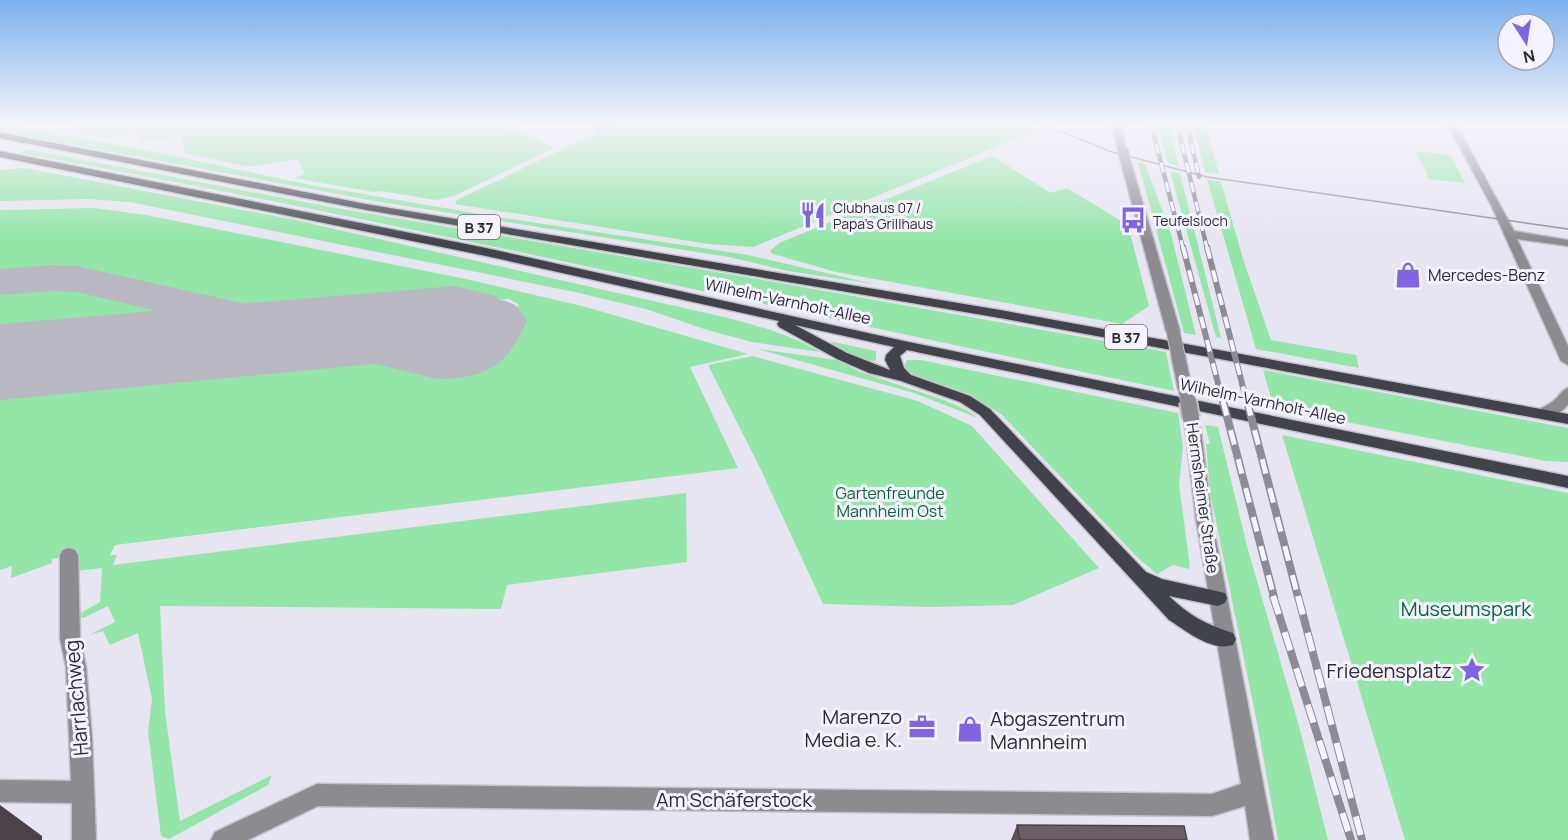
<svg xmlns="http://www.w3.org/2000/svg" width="1568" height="840" viewBox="0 0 1568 840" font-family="Manrope,sans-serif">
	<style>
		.green { fill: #93e6a7 }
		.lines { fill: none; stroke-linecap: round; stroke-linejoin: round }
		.taxiway { fill: #bab8c3; fill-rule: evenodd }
		.runway { fill: #bab8c3; fill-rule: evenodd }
		.minor-casing { stroke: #c2c0cb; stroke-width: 3 }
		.major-casing { stroke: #c2c0cb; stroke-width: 3 }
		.highway-casing { stroke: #c2c0cb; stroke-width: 3 }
		.minor { fill: #8b8b90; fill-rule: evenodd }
		.major { fill: #42424a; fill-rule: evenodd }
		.highway { fill: #292932; fill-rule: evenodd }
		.tram { stroke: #8d8b94; stroke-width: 1.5 }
		.rail-far3-casing { stroke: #8d8b94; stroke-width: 4.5 }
		.rail-far2-casing { stroke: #8d8b94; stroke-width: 6 }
		.rail-far1-casing { stroke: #8d8b94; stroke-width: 8 }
		.rail-casing { stroke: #8d8b94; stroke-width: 8 }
		.rail-far3 { stroke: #f5f3ff; stroke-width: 3; stroke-dasharray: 10; stroke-linecap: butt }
		.rail-far2 { stroke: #f5f3ff; stroke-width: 4; stroke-dasharray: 12; stroke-linecap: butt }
		.rail-far1 { stroke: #f5f3ff; stroke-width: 5; stroke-dasharray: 15; stroke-linecap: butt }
		.rail { stroke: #f5f3ff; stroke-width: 6; stroke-dasharray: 19; stroke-linecap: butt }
		.minor-bridge-far2-casing { stroke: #c2c0cb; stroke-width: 13; stroke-linecap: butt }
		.minor-bridge-far1-casing { stroke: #c2c0cb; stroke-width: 15; stroke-linecap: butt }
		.minor-bridge-casing { stroke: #c2c0cb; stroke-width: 20; stroke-linecap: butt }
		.minor-bridge-far2 { stroke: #8b8b90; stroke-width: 10 }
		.minor-bridge-far1 { stroke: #8b8b90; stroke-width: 13 }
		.minor-bridge { stroke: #8b8b90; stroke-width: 16 }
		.wall { fill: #5b5256 }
		.shaded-wall { fill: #4a4246 }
		.building { fill: #6a5f64; stroke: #4a4246; stroke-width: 1.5 }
		.labels { text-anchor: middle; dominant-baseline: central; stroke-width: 6; stroke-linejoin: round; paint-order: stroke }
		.far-poi-label { font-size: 14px; fill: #2c2b30; stroke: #f5f3ff; text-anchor: start }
		.shield { fill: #f5f3ff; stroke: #68676e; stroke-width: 1.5 }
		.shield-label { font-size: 15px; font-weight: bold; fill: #2c2b30 }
		.poi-label { font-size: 16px; fill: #2c2b30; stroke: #f5f3ff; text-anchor: start }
		.street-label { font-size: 16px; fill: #2c2b30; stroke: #f5f3ff }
		.park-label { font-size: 16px; fill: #046830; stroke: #f5f3ff }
		.near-park-label { font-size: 20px; fill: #046830; stroke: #f5f3ff }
		.near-poi-label { font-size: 20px; fill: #2c2b30; stroke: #f5f3ff; text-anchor: end }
		.near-street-label { font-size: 20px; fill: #2c2b30; stroke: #f5f3ff }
	</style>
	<rect width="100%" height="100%" fill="#e7e5f2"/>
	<g class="green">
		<path d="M0,124L164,154L311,185L491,216L748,255L874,284L788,271L729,257L380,202L0,131Z"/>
		<path d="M74,124H508L554,148L454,196L436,200L380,191L374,192L294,178L305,174L298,159L249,167L181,152L185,149L181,136L142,141L138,130L110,138L75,132Z"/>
		<path d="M616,124H1026L1037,130L753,247L709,244L455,204L457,200Z"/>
		<path d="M1158,124H1170L1178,166L1168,163Z"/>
		<path d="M1193,124H1205L1219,174L1205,172Z"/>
		<path d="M27,149L336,208L763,280L1166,352L1174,391C789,312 407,223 20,153Z"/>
		<path d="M1416,151L1450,155L1465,183L1429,179Z"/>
		<path d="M992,156L1051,193L1067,188L1128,225L1149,306L1122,324L836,272L773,254L770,251L779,243Z"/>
		<path d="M1138,162L1145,164L1171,234L1196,335L1184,333Z"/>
		<path d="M25,168L295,220L702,312C742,321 784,331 820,352L752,342L707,330L646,309L575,292L130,202L89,199L0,201V170Z"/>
		<path d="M1170,171L1180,173L1221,338L1216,337Z"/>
		<path d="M1207,179L1221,182L1244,262L1271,340L1356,355L1359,368L1256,349Z"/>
		<path d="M95,208L146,215L466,279L586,307L748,354L690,367L738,468L115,545L110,555H117L113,565L686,493L687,562L507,585L501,609L160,606L165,712L180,821L272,775L268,785L169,839L161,836L148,731L152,699L138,633L110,645L103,631L89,635L115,622L108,606L83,618L77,615L100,602L102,568L77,571L78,554L52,559V563L11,578L12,566L0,570V382L326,352L450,375L480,368L505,351L510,344L518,304L509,299L296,316L263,312L78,270L0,275V210Z"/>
		<path d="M62,284L166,309L172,312L173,318L158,327L143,330L0,342V288Z"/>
		<path d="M829,341L876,351V361L860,359Z"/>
		<path d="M758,349L837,360L860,372L944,400L967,410L978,418L914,393Z"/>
		<path d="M752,356L918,401L972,426L1099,568L1013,605L929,607L823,604L761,470L708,365Z"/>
		<path d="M907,360H921L1178,413L1183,447L1179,484L1190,567L1188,569L1173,565L1157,574L1137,557L1001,414L970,394L912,374L904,366Z"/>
		<path d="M1263,370L1568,428V462L1546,461L1274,408Z"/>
		<path d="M1205,425L1218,427L1247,546L1299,726L1328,840H1278L1258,728L1210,492L1206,444H1210Z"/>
		<path d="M1282,435L1568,493V840H1405Z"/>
	</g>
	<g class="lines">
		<path class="taxiway" d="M52,265L77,266L437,347C454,348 466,346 475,330L455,335L438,331L431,321C445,302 493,292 515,305C520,309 523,315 527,320C509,365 485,379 437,379L228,328C207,358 158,368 125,360L117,349L125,338L166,331L186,318L77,292L52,291L0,295V269Z"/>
		<path class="runway" d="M455,286L496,296L513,321L496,346L455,356L0,400V324Z"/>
		<g class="minor-casing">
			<g id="minor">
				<path d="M602,124H614L601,132H595V128Z"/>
				<path d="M1112,124H1122L1126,152L1118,150Z"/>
				<path d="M1447,124H1456L1514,231L1568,240V246L1517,239L1568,346V365L1561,361L1491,205Z"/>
				<path d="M1121,157L1130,159L1180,331L1178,334L1173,335L1166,331L1120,159Z"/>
				<path d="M1178,351L1185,355L1192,389L1185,394L1178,389L1171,355Z"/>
				<path d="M1568,388C1568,393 1568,400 1568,404C1564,413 1544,420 1536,417L1534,414C1539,408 1545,407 1552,402C1559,398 1560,391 1568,388Z"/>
				<path d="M1191,413L1198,418L1201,431L1212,519L1274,840H1250L1245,806L1212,816L318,806L248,840H211L215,832L317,784L1212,794L1241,784L1196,519L1184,418Z"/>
				<path d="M69,548L75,550L78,555L80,638L86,667L92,738L96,840H72V803L0,802V780L71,781L66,667L60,638V555L63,550Z"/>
			</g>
		</g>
		<g class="major-casing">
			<g id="major">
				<path d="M23,137L366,204L1000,310L1568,414V424L1000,318L366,210L20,142V138Z"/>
				<path d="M0,151L486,248L904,341L1568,476V488L907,350L900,356L904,368L911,375L970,396L990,409L1146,572L1162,579L1225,593L1227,598L1225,603L1218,606L1169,596C1191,617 1204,623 1233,633L1236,639L1233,645C1212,652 1186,631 1169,620L980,415L960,402L901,381L869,373L837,359L779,327L777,324L779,321L486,256L0,157ZM795,325L894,347L886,355L885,360L890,370L847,353Z"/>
			</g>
		</g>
		<g class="highway-casing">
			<path id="highway" d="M0,132L27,138L29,140L23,143L0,138Z"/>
		</g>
		<use href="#minor" class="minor"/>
		<use href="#major" class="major"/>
		<use href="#highway" class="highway"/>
		<path class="tram" d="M1043,124L1109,151L1207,177L1568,229"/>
		<g class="rail-far3-casing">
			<g id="rail-far3">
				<path d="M1151,124L1183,248"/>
				<path d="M1177,124L1207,248"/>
				<path d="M1187,124L1199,177"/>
			</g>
		</g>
		<g class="rail-far2-casing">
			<g id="rail-far2">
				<path d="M1183,247L1223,403"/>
				<path d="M1207,247L1247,403"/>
			</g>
		</g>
		<g class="rail-far1-casing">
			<g id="rail-far1">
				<path d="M1223,401L1274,597"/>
				<path d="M1247,401L1298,597"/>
			</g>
		</g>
		<g class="rail-casing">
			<g id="rail">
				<path d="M1273,596L1351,840"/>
				<path d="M1298,596L1362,840"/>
			</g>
		</g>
		<use href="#rail-far3" class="rail-far3"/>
		<use href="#rail-far2" class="rail-far2"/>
		<use href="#rail-far1" class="rail-far1"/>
		<use href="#rail" class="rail"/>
		<g class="minor-bridge-far2-casing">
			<path id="minor-bridge-far2" d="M1123,150L1125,159"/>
		</g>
		<g class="minor-bridge-far1-casing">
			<g id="minor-bridge-far1">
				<path d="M1173,331L1178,355"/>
				<path d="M1185,389L1188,403"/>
			</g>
		</g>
		<g class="minor-bridge-casing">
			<path id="minor-bridge" d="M1188,401L1191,418"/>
		</g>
		<use href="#minor-bridge-far2" class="minor-bridge-far2"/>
		<use href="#minor-bridge-far1" class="minor-bridge-far1"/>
		<use href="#minor-bridge" class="minor-bridge"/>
	</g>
	<path class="wall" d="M1017,825L1187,840H1011Z"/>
	<path class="shaded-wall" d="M0,805L42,836V840H0Z"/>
	<path class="building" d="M1017,825L1184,826L1187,840H1020Z"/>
	<linearGradient id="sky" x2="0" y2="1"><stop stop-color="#7cb1ee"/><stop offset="0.51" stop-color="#f4f3f9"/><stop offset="1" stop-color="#f4f3f9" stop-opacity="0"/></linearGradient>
	<rect width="1568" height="242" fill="url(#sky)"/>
	<defs>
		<g id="restaurant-bare" transform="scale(2.07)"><path d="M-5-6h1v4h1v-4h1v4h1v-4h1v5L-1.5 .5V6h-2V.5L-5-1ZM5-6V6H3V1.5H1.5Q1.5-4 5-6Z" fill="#8165e0" stroke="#f5f3ff" stroke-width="2.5" paint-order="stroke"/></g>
		<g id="bus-bare" transform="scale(2.07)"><path d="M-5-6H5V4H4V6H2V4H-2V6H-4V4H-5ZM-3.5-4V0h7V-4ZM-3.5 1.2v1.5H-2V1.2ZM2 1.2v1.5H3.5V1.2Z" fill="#8165e0" stroke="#f5f3ff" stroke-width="2.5" paint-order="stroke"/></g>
		<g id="shop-bare" transform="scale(2.07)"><path d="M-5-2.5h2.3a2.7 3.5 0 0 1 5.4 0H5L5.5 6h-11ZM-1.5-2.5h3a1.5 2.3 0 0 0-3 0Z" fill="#8165e0" stroke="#f5f3ff" stroke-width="2.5" paint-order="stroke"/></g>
		<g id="sight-bare" transform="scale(2.07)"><path d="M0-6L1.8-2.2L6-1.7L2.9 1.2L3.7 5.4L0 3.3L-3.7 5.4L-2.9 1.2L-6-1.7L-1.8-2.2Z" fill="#8165e0" stroke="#f5f3ff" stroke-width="2.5" paint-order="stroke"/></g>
		<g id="office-bare" transform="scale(2.07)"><path d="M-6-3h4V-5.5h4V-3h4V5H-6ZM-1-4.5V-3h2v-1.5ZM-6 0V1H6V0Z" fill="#8165e0" stroke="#f5f3ff" stroke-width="2.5" paint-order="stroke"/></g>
	</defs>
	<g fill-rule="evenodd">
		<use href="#restaurant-bare" x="813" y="215"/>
		<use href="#bus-bare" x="1133" y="220"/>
		<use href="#shop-bare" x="1408" y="275"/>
		<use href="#sight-bare" x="1472" y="670"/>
		<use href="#office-bare" x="922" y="727"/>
		<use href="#shop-bare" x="970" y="729"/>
	</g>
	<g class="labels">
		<g class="far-poi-label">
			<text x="833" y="207">Clubhaus 07 /<tspan x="833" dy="16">Papa's Grillhaus</tspan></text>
			<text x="1153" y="220">Teufelsloch</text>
		</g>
		<g class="shield">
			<rect x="458" y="215" width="42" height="24" rx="4.5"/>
			<rect x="1105" y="325" width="42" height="24" rx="4.5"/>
		</g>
		<g class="shield-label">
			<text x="479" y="227">B 37</text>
			<text x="1126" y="337">B 37</text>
		</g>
		<g class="poi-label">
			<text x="1428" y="275">Mercedes-Benz</text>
		</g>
		<g class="street-label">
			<text transform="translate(788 301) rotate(12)">Wilhelm-Varnholt-Allee</text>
			<text transform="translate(1263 401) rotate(12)">Wilhelm-Varnholt-Allee</text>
			<text transform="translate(1203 498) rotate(82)">Hermsheimer Straße</text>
		</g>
		<g class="park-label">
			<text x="890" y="493">Gartenfreunde<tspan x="890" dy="18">Mannheim Ost</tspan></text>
		</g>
		<g class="near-park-label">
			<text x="1466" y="608">Museumspark</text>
		</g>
		<g class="near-poi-label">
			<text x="1452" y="670">Friedensplatz</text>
			<text x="902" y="716">Marenzo<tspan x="902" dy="23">Media e. K.</tspan></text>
			<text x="990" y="718" text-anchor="start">Abgaszentrum<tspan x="990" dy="23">Mannheim</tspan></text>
		</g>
		<g class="near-street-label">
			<text transform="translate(76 698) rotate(-95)">Harrlachweg</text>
			<text x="734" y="799">Am Schäferstock</text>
		</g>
	</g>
	<g transform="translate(1526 42) rotate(168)"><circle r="28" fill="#f5f3ff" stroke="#a5a3ac" stroke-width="1.5"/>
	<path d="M0-4.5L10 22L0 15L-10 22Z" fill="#8165e0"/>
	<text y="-9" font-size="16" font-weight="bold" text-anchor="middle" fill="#2c2b30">N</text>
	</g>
</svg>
